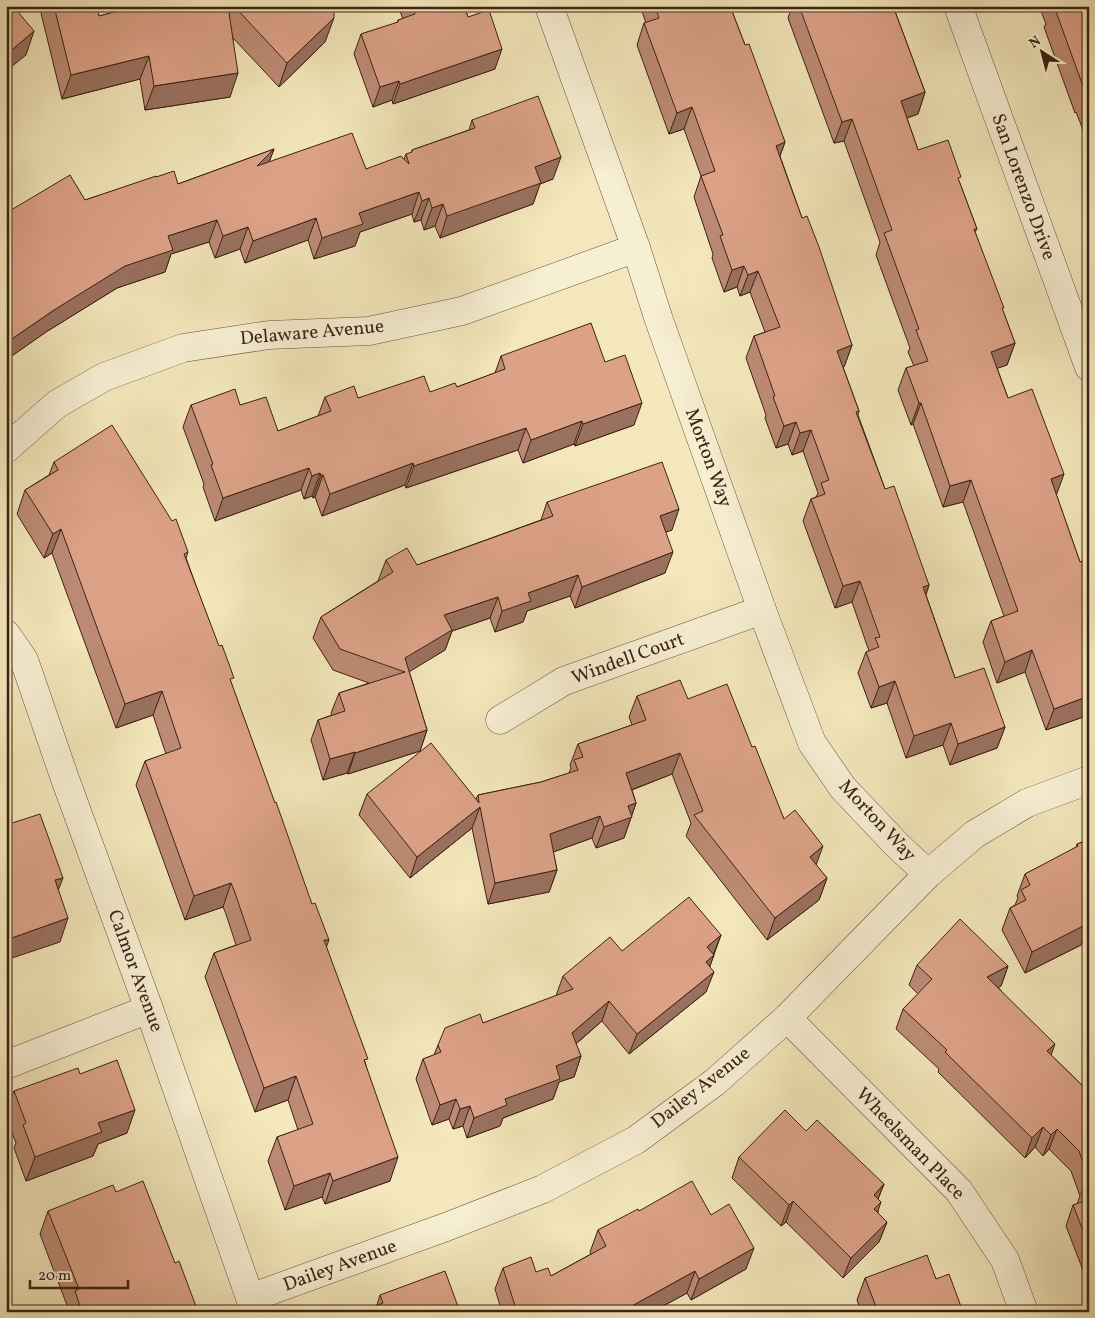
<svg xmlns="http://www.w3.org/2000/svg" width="1095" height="1318" viewBox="0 0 1095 1318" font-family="Vollkorn,serif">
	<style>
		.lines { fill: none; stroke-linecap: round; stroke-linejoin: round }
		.minor-casing { stroke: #6a523e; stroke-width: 29 }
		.minor { stroke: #f7efd3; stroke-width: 28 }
		.wall { fill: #bd8b75; stroke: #3d2115 }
		.shaded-wall { fill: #9a715f; stroke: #3d2115 }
		.building { fill: #dca288; stroke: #3d2115 }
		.labels { text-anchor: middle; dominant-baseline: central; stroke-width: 5; stroke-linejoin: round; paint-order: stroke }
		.street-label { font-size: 19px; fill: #3d2115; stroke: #f7efd3 }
	</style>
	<rect width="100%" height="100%" fill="#f3e7bb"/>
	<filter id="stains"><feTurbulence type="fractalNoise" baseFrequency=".004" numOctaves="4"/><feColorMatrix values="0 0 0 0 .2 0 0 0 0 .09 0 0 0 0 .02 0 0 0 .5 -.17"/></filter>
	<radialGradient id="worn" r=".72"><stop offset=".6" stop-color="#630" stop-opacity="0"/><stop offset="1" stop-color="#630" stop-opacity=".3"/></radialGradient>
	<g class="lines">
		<g class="minor-casing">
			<g id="minor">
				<path d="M549,6L636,248L659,320L762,610L812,743L843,788L897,845L928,874"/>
				<path d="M958,6L1089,367"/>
				<path d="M6,449L57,404L104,377L183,348L269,335L369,331L462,311L636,248"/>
				<path d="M6,634L24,660L64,776L149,1009L255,1312"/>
				<path d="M500,720L564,681L762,610"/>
				<path d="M787,1018L959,1191L1005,1260L1024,1312"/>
				<path d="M6,1065L149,1009"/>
				<path d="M250,1298L446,1227L543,1189L636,1140L715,1082L787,1018L928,874L975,834L1027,803L1089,780"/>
			</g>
		</g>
		<use href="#minor" class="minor"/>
	</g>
	<g class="wall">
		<path d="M42,6H97L99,16L138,6H334L325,42L279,87L233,38L230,97L145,110L140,79L62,99L40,9Z"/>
		<path d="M398,6H464L468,17L495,69L393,104L392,100L373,107L354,54L361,34L397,23L398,20L403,19Z"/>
		<path d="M640,6H730L745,45L785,142L780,156L802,218L852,345L844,367H843L859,411L858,415L885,489L929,585L926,595L955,678L1005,727L997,748L950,765L943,745L906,758L887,703L871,708L858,673L866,652L869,651L852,602L835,608L803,521L811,499L816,497L818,493L803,451L792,455L788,444L776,448L765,418L766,415L746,358L754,336L765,332L750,292L740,296L737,287L724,292L712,258L713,254L694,197L701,176L684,129L669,134L637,45L644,23H646Z"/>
		<path d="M792,6H893L925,92L918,114L907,118L918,150L959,181L977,229L975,232L1003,311L1015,343L1007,365L997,368L1008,398L1056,494L1080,562L1089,559V715L1046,730L1025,672L997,683L983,642L991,621L1004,616L963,502L943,507L913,424L911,425L898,390L906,368L914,366L908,352L910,348L876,255L880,242L844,141L834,143L788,18Z"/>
		<path d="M1039,6H1089V145L1076,112L1075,113L1044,27L1046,24Z"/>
		<path d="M472,120L553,179L540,184L533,204L440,238L435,226L424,230L421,220L414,222L412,214L360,232L355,246L314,259L308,240L245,263L240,249L215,258L209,242L171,254L165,272L117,288L46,332L6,360V213L85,200L156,177L178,184L274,149L269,162L366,169L404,159L406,154L411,153L412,150L469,130Z"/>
		<path d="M501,356L605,362L634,425L575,446L574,444L523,463L518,450L406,488L405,485L322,516L315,497L313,498L312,496L304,499L301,490L215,521L203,487L204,484L183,427L191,405H240L278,431L318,416L325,397L358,398L430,392L457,387L495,373Z"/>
		<path d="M54,462L188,552L186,558L326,946L366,1065L390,1181L325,1204L322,1197L285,1210L268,1161L277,1137L298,1130L288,1100L255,1112L205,977L214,953L236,945L226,914L223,907L185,920L136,785L145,761L166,754L153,715L116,728L52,553L44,558L17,514L25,490L49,475Z"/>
		<path d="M547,502L672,530L665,532V573L575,608L570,596L527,611L523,622L495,632L490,618L452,631L445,650L409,671L427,730L420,751L348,774L347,773L323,780L311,740L318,720L332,715L331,713L339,693L369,683L333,670L313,638L321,617L378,581L386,560L417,565L541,520Z"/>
		<path d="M637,696L688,699L752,747L784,819L816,865L827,878L819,900L767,940L686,836L691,823L672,774L632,790L636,803L624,838L596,848L592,838L553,852L557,870L549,892L488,904L472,828L410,878L359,815L367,794L476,799L478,795L541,782L569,773L571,768L570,765L578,744L632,725L629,717Z"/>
		<path d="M1089,840V935L1084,936L1081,945L1025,973L1002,930L1010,908L1015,905L1018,898L1017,896L1025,874L1076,848L1077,844Z"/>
		<path d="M721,935L710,966L706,992L629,1054L602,1021L576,1044L581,1056L574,1077L559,1082L553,1099L503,1118L500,1126L467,1138L463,1126L453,1129L449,1119L432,1125L416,1079L423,1059L434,1055L438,1045L483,1023L556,996L563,976L622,951Z"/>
		<path d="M917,965L1008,966L1001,986L998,987L1051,1055L1089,1092V1286L1066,1226L1073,1205L1077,1204L1080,1196L1071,1171L1049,1149L1043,1156L1035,1147L1025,1158L938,1072L939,1069L896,1029L903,1009L918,994L909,985Z"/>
		<path d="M80,1074L127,1133L98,1144L93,1156L26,1181L14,1148L16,1143L6,1117V1113L14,1091Z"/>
		<path d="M806,1131L884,1184L878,1199V1213L887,1222L879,1242L843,1278L786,1222L781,1226L732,1178L739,1157Z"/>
		<path d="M116,1192L175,1263L197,1309L196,1312H67L68,1308L40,1234L48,1211Z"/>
		<path d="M639,1211L711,1215L746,1269L691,1300L687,1293L652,1312H502L495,1289L503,1268L536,1272L551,1276L591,1254L590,1252L598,1230Z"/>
		<path d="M865,1278L936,1279L963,1312H861L857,1300Z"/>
		<path d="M380,1295L460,1312L377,1305Z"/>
	</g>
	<g class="shaded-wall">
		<path d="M334,18L325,42L279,87L287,63Z"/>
		<path d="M34,31L26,55L6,71V55Z"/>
		<path d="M502,49L495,69L393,104L400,84Z"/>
		<path d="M149,56L140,79L62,99L71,75Z"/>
		<path d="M238,73L230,97L145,110L154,86Z"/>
		<path d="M399,81L392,100L373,107L380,87Z"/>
		<path d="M925,92L918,114L893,123L901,101Z"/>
		<path d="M692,107L684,129L669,134L677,113Z"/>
		<path d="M852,119L844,141L834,143L842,122Z"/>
		<path d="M785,142L777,164L776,146Z"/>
		<path d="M274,149L266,170L257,166Z"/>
		<path d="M561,157L553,179L540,184L533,204L440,238L447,216L535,167Z"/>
		<path d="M419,192L412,214L360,232L355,246L314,259L322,238L359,213Z"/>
		<path d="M429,198L421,220L414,222L422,201Z"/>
		<path d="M443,204L435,226L424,230L432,208Z"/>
		<path d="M316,218L308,240L245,263L253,241Z"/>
		<path d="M217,220L209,242L171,254L165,272L117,288L46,332L6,360V343L54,310L168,236Z"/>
		<path d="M248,227L240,249L215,258L223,236Z"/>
		<path d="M744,266L737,287L724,292L732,270Z"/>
		<path d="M758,271L750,292L740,296L748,275Z"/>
		<path d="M1015,343L1007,365L984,373L991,352Z"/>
		<path d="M852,345L844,367L829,372L837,351Z"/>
		<path d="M642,403L634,425L575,446L583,424Z"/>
		<path d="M919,403H921L913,424L911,425Z"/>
		<path d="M582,421L574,444L523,463L531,440Z"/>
		<path d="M796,422L788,444L776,448L784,426Z"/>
		<path d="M526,428L518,450L406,488L414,466Z"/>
		<path d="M811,430L803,451L792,455L800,433Z"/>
		<path d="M413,463L405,485L322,516L330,494Z"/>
		<path d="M309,468L301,490L215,521L223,498Z"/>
		<path d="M320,473L312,496L304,499L312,476Z"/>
		<path d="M1064,474L1056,496L1051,479Z"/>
		<path d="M321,475H323L315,497L313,498Z"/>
		<path d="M971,480L963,502L943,507L950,486Z"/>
		<path d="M679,509L672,530L652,537L660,516Z"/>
		<path d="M61,529L52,553L44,558L53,534Z"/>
		<path d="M673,552L665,573L575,608L582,587Z"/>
		<path d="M578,575L570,596L527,611L523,622L495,632L502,611L528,593Z"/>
		<path d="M860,581L852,602L835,608L843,586Z"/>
		<path d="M929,585L921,607L923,587Z"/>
		<path d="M498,597L490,618L452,631L445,650L404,675L405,658L444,615Z"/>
		<path d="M1032,650L1025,672L997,683L1005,662Z"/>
		<path d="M895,681L887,703L871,708L879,687Z"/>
		<path d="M162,691L153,715L116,728L125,704Z"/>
		<path d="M1089,696V715L1046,730L1054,709Z"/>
		<path d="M951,723L943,745L906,758L914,736Z"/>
		<path d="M1005,727L997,748L950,765L958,744Z"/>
		<path d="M427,730L420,751L348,774L355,753Z"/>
		<path d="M355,752L347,773L323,780L330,759Z"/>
		<path d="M680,753L672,774L618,795L626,773Z"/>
		<path d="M636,803L624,838L596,848L604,827L628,806Z"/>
		<path d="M480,807L472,828L410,878L417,857Z"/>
		<path d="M600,816L592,838L542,856L550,834Z"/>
		<path d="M823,846L815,868L810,857Z"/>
		<path d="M557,870L549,892L488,904L495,883Z"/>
		<path d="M63,878L54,901L55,880Z"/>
		<path d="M827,878L819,900L767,940L775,918Z"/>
		<path d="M231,883L223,907L185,920L194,896Z"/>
		<path d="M1089,916V935L1084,936L1081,945L1025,973L1032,952L1086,917Z"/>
		<path d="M68,918L60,942L6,960V940Z"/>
		<path d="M721,935L713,955L707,947Z"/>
		<path d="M324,940H329L320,964Z"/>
		<path d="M714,955L706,976V962Z"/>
		<path d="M1008,966L1001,986L980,997L987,977Z"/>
		<path d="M714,972L706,992L629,1054L637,1034Z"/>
		<path d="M609,1001L602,1021L565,1053L572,1033Z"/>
		<path d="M1055,1044L1048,1064L1047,1051Z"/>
		<path d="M581,1056L574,1077L559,1082L553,1099L503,1118L500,1126L467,1138L474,1118L505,1099L556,1066Z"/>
		<path d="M296,1076L288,1100L255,1112L264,1088Z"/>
		<path d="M456,1099L449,1119L432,1125L440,1105Z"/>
		<path d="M470,1106L463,1126L453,1129L460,1109Z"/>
		<path d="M135,1110L127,1133L98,1144L93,1156L26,1181L35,1157L98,1123Z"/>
		<path d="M1043,1127L1035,1147L1025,1158L1032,1138Z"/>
		<path d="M1057,1129L1049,1149L1043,1156L1051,1135Z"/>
		<path d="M398,1157L390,1181L325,1204L333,1181Z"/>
		<path d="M330,1173L322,1197L285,1210L294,1186Z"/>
		<path d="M884,1184L876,1204L874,1195Z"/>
		<path d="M793,1201L786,1222L781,1226L789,1205Z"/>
		<path d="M881,1202L874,1223V1209Z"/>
		<path d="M887,1222L879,1242L843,1278L851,1258Z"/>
		<path d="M754,1248L746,1269L691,1300L699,1279Z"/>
		<path d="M695,1271L687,1293L652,1312H621Z"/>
		<path d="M608,1307L607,1312H595Z"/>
	</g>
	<g class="building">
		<path d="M6,6H13L34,31L6,55Z"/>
		<path d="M54,6H97L99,16L138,6H228L238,73L154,86L149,56L71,75Z"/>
		<path d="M234,6H334V18L287,63Z"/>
		<path d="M412,6H464L468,17L489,10L502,49L400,84L399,81L380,87L361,34L398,22V20L415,14Z"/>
		<path d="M655,6H730L745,45L749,44L785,142L776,146L802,218L807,216L819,247L852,345L837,351L859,411L856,412L885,489L894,486L929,585L923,587L955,678L984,668L1005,727L958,744L951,723L914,736L895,681L879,687L866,652L879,647L875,638L880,637L860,581L843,586L811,499L825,494L821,483L829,480L811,430L800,433L796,422L784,426L773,397L775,396L754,336L780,327L758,271L748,275L744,266L732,270L720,236L723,235L701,176L715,171L692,107L677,113L644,23L659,18Z"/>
		<path d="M799,6H893L925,92L901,101L918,150L948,140L961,177L958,178L977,229H974L1004,308H1002L1015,343L991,352L1008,398L1032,389L1064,474L1051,479L1080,562L1089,559V696L1054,709L1032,650L1005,662L991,621L1018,611L971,480L950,486L921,403H919L906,368L928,361L916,330L919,329L884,233L892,230L852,119L842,122Z"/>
		<path d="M1054,6H1089V98L1085,88L1084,89Z"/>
		<path d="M538,96L561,157L535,167L541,183L447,216L443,204L432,208L429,198L422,201L419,192L359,213L363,224L322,238L316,218L253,241L248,227L223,236L217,220L168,236L173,250L125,266L54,310L6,343V213L70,175L85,200L156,176V177L174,171L178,184L274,149L257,166L352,133L366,169L401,156L409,164L406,154L412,152V150L475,128L472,120Z"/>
		<path d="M591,323L605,362L625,355L642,403L583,424L582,421L531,440L526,428L414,466L413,463L330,494L323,475H321L320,473L312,476L309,468L223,498L211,465L213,464L191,405L235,389L240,405L266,397L278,431L331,411L325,397L354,386L358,398L424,376L430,392L455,383L457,387L505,369L501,356Z"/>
		<path d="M112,425L172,521L176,519L188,552L184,554L219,646L222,645L234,678L230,679L275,803L276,802L312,904L315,903L329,940H324L368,1059L364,1060L398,1157L333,1181L330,1173L294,1186L277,1137L313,1124L296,1076L264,1088L214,953L251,940L234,890L231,883L194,896L145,761L181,748L162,691L125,704L61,529L53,534L25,490L58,470L54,462Z"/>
		<path d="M662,462L679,509L660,516L673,552L582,587L578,575L528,593L531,601L502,611L498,597L444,615L452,630L405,658L427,730L355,753V752L330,759L318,720L345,711L339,693L405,672L340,649L321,617L393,572L386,560L407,548L417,565L553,516L547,502Z"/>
		<path d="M680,680L688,699L727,684L752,747L755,746L784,819L795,810L823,846L810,857L827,878L775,918L694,815L703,811L680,753L626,773L636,803L628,806L632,817L604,827L600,816L550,834L557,870L495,883L480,807L417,857L367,794L431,743L479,803L478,795L541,782L578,770L574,760L583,757L578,744L646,720L637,696Z"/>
		<path d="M40,814L63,878L55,880L68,918L6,940V825Z"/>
		<path d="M1089,840V916L1086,917L1089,923L1032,952L1010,908L1026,900L1021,890L1030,885L1025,874L1078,846L1077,844Z"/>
		<path d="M689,897L721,935L707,947L714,955L706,962L714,972L637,1034L609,1001L572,1033L581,1056L556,1066L560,1079L505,1099L507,1105L474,1118L470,1106L460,1109L456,1099L440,1105L423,1059L441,1052L438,1045L445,1028L480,1014L483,1023L573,989L563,976L610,937L622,951Z"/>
		<path d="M960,919L1008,966L987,977L1055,1044L1047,1051L1089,1092V1179L1079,1151L1057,1129L1051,1135L1043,1127L1032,1138L945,1052L947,1050L903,1009L932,979L917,965Z"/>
		<path d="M117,1060L135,1110L98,1123L102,1132L35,1157L23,1125L26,1123L14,1091L78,1068L80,1074Z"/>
		<path d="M785,1110L806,1131L817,1120L884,1184L874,1195L881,1202L874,1209L887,1222L851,1258L793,1201L789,1205L739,1157Z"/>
		<path d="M143,1181L175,1263L179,1261L197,1309L190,1312H82L75,1291L79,1289L48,1211L113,1185L116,1192Z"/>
		<path d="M692,1181L711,1215L729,1204L754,1248L699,1279L695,1271L621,1312H611L608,1307L595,1312H517L503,1268L531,1257L536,1272L548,1268L551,1276L606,1246L598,1230L638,1209L639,1211Z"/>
		<path d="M1089,1190V1246L1073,1205L1085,1201L1081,1192Z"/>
		<path d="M927,1255L936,1279L949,1274L963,1312H878L865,1278Z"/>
		<path d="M445,1271L460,1312H360L383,1303L380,1295Z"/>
	</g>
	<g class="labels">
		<g class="street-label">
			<text transform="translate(1023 187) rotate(70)">San Lorenzo Drive</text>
			<text transform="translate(312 333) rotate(-5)">Delaware Avenue</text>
			<text transform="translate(708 458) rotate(70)">Morton Way</text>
			<text transform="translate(628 659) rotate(-20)">Windell Court</text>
			<text transform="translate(877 821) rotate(47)">Morton Way</text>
			<text transform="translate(135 971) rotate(70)">Calmor Avenue</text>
			<text transform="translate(701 1088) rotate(-38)">Dailey Avenue</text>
			<text transform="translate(910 1144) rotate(46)">Wheelsman Place</text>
			<text transform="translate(340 1266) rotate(-20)">Dailey Avenue</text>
		</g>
	</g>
	<rect width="1095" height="1318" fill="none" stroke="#f3e7bb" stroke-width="25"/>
	<rect x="8" y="8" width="1080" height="1303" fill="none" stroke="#3d2115" stroke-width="2.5"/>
	<rect x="12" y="12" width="1070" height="1293" fill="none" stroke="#3d2115"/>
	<g transform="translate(1042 52) rotate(324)" stroke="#f7efd3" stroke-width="4" paint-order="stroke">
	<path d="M0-4L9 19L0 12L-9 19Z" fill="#3d2115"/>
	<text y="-8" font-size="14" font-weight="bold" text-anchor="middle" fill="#3d2115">N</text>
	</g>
	<path d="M30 1280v8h98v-8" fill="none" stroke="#3d2115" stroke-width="2.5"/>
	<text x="38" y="1280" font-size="15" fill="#3d2115" stroke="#f7efd3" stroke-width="4" paint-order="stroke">20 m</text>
	<rect width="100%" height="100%" filter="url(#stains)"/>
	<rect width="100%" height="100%" fill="url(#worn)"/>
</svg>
